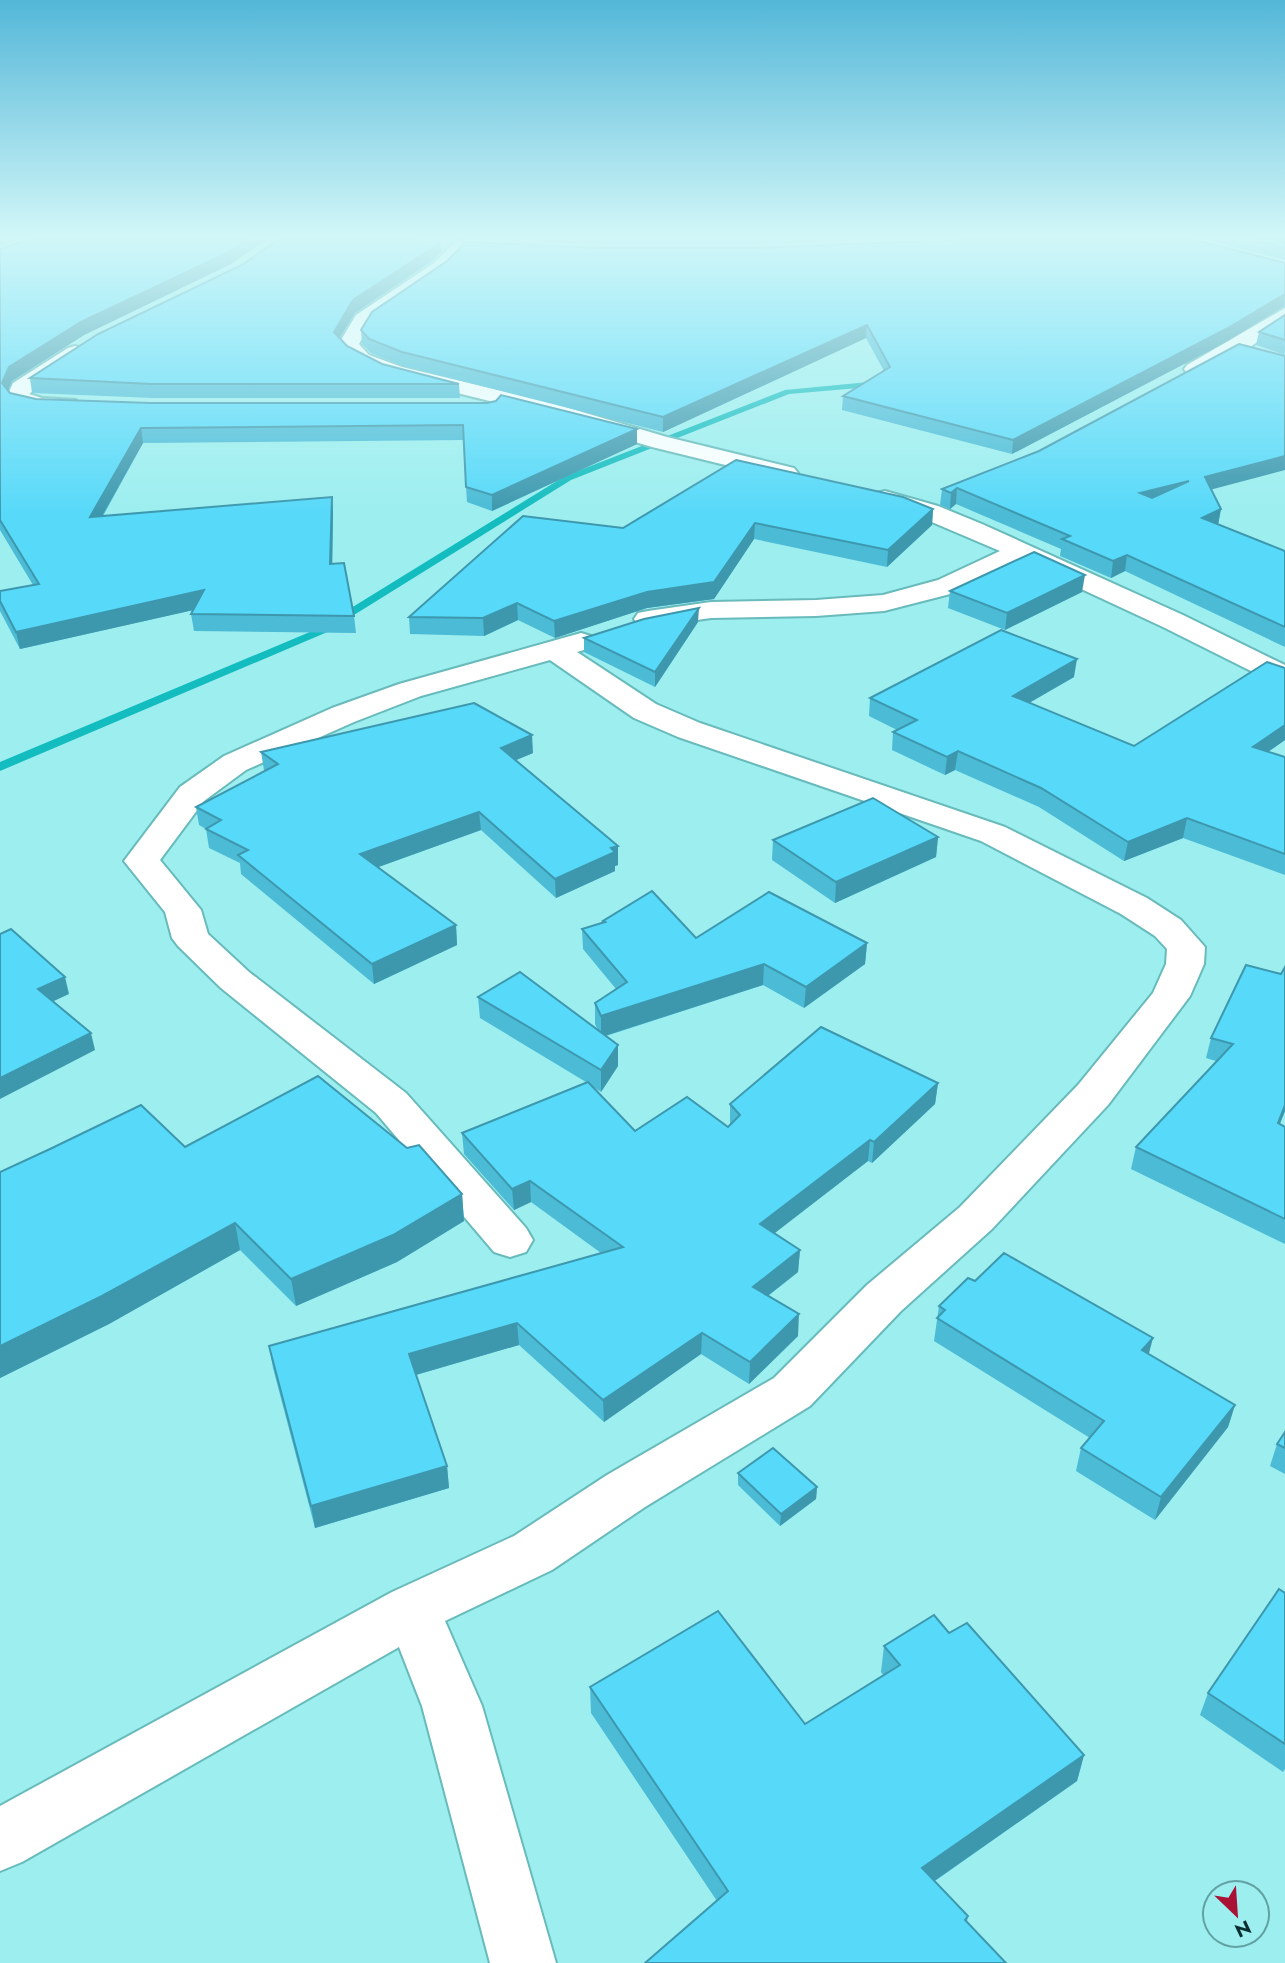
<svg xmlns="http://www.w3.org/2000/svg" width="1285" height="1963" viewBox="0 0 1285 1963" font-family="Jost,sans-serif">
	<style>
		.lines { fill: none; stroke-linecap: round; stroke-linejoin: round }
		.stream { fill: #13bcbf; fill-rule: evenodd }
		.minor-casing { stroke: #68babb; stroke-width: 4 }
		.minor { fill: #fff; fill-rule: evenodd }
		.wall { fill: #4bbbd6 }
		.shaded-wall { fill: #3d98ae }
		.building { fill: #57d9f9; stroke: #3d98ae; stroke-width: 2; fill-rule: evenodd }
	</style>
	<rect width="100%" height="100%" fill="#9ceeef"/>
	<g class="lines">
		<path class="stream" d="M879,381L883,384L882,386L789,394L571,480L325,633L0,771V762L317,629L565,476L785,390Z"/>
		<g class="minor-casing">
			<g id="minor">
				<path d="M462,240L471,245L446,271L371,323L359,344L369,355L402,367L545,401L667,437L794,468L798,473L794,478L786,480L652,447L530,411L388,376L355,363L338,345L356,315L434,263L456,241Z"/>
				<path d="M1285,308V323C1264,337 1210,379 1187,373L1184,369L1187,365Z"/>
				<path d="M75,346L82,348L85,352L82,356L29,394L42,398L76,400L79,405L76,410C56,415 21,414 7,396L13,383L68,348Z"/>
				<path d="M885,491L938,506L982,524L1183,615L1285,665V686L1275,683L1163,627L1021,561L958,592L884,611L816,616L711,618L648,627L638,625L634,619L638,613L648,611L711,602L816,600L883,595L938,580L1000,551L920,517L876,503L873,498L876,493Z"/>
				<path d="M581,633L591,636L595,642L591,648L577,652L656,704L700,723L1005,827L1147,898L1181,920L1205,947L1204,964L1190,996L1108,1105L992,1229L901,1311L810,1406L645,1507L552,1570L445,1621L482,1706L556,1963H490L422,1706L399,1647L22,1862L0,1871V1806L392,1592L514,1536L607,1475L774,1378L867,1285L960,1207L1078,1085L1153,993L1166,964L1167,949L1155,936L1121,914L981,841L678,737L634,718L550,660L421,696L354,722L246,770L204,801L160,860L201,910L208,934L249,972L406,1093L526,1228L533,1240L526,1252L510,1257L494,1252L376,1113L221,988L178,946L172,938L165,912L124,861L180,787L224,756L332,708L399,684Z"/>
			</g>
		</g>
		<use href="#minor" class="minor"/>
	</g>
	<g class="wall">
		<path d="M30,239H268L229,265L84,335L12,381L8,390L10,393L36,399L150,403H487L637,444L492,511L467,502L463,440L143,443L103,516L332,497L333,512L332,564L354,616L356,633L194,631L191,614L193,610L20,649L0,611V591L33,585L0,530V249Z"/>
		<path d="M504,239H892L753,244H600Z"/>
		<path d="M1204,239H1285V260Z"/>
		<path d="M440,240L441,252L432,261L355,313L340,338L347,346L382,364L459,384L460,398H153L32,393L30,378L242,265Z"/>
		<path d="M600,248H754L1285,263V306H1284L1226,342L1012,454L842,410L843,396L884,371L866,338L663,432L403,366L371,353L362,344L361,330Z"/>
		<path d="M1285,315V355L1256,345L1259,332Z"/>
		<path d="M1285,356L1211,490L1221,509L1218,524L1285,551V647L1125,571L1111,578L1060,556L1061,549L956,504L950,509L940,505L942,489Z"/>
		<path d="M933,509L932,525L887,567L754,539L714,599L647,608L555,638L518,620L484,636L410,634L409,617L623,528Z"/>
		<path d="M950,591L1082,592L1005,630L948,608Z"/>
		<path d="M698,622L655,687L584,652V638Z"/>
		<path d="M1285,668V740L1268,752L1285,757V875L1183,838L1124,861L1039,807L955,770L945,775L892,750L893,732L897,730L869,716L870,698L1074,677L1029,703L1134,746Z"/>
		<path d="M261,752L533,753L516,760L618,846V865L615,866V871L556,898L481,830L378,867L456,925L457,945L374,984L241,874L240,863L209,848L206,829L199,825L196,807L265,771L264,770Z"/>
		<path d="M938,837L936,857L835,903L772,860L773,840Z"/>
		<path d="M603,921L696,938L867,943L865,964L804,1008L763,985L606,1036L618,1066L601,1092L592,1086L635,1131L728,1127L730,1126V1104L938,1083L935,1104L872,1163L868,1161L774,1233L800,1250L798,1272L768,1296L798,1336L749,1384L701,1354L604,1422L519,1345L416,1375L447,1466L449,1488L315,1528L273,1368L269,1346L601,1253L531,1202L514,1210L464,1154L462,1133L586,1082L480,1018L478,997L598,1030L595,1024V1003L616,989L583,949L582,929L603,922Z"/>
		<path d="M1285,967V1111L1280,1124L1285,1127V1244L1131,1169L1136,1147L1216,1061L1206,1058L1211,1038L1281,974Z"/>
		<path d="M185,1147L462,1194L464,1221L397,1262L296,1306L240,1250L109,1324L0,1378V1172Z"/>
		<path d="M975,1281L1149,1354L1235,1405L1228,1427L1155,1520L1076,1471L1081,1448L1090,1438L934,1341L939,1306Z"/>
		<path d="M1285,1432V1474L1270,1466L1277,1444Z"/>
		<path d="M738,1473L817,1487L816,1499L780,1526L738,1485Z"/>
		<path d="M1285,1593V1769L1283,1772L1200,1715L1208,1693Z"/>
		<path d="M949,1633L1084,1755L1077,1781L935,1881L968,1916L967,1922L717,1901L591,1713L590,1687L805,1724L883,1675L881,1672L884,1646Z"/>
	</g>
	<g class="shaded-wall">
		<path d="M0,239H17L0,246Z"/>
		<path d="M248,239H268L229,265L84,335L12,381L5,398L2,383L9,367L81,322Z"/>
		<path d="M440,240L441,252L432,261L355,313L335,345L334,332L353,300Z"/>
		<path d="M1285,294L1284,306L1226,342L1012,454L1013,440Z"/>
		<path d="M867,325L866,338L663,432V417Z"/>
		<path d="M141,428L143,443L93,532L90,517Z"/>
		<path d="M637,429V444L492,511V495Z"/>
		<path d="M1285,456V470L1202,492L1205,477Z"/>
		<path d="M1189,481L1138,509L1140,493Z"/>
		<path d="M957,488L956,504L950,509L951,493Z"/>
		<path d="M332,497L333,512L332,580L330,564Z"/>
		<path d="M933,509L932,525L887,567L888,550Z"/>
		<path d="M1221,509L1218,525L1202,518Z"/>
		<path d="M755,523L754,539L714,599L647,608L555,638L554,621L647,592Z"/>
		<path d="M1127,555L1125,571L1111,578L1113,561Z"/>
		<path d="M1085,575L1082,592L1005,630L1007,613Z"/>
		<path d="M204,590L207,607L20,649L16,632Z"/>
		<path d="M517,603L518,620L484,636L483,618Z"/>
		<path d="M699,608L698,622L655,687V672Z"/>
		<path d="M1077,659L1074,677L1010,714L1013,696Z"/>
		<path d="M1285,725V740L1249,765L1253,747Z"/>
		<path d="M532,735L533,753L502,766L501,748Z"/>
		<path d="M958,751L955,770L945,775L947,757Z"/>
		<path d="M479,812L481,830L362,873L360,854Z"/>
		<path d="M1187,818L1183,838L1124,861L1128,842Z"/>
		<path d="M938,837L936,857L835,903L836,882Z"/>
		<path d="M618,846V865L615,866V871L556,898L555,879L611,848Z"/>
		<path d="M456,925L457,945L374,984L372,964Z"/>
		<path d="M867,943L865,964L804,1008L806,987Z"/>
		<path d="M764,964L763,985L601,1037V1016Z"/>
		<path d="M65,977L69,994L43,1006L38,989Z"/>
		<path d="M91,1033L95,1050L0,1099V1078Z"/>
		<path d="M618,1045V1066L601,1092V1070Z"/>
		<path d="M938,1083L935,1104L872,1163L874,1142Z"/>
		<path d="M1285,1105V1111L1271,1145L1278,1123Z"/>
		<path d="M870,1140L868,1161L758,1246L760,1224Z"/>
		<path d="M530,1181L531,1202L514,1210L512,1189Z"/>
		<path d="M462,1194L464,1221L397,1262L296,1306L291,1279Z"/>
		<path d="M235,1223L240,1250L109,1324L0,1378V1346Z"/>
		<path d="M800,1250L798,1272L752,1308L753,1287Z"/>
		<path d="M799,1314L798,1336L749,1384L750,1362Z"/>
		<path d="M517,1323L519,1345L412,1376L409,1354Z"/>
		<path d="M702,1333L701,1354L604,1422L603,1400Z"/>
		<path d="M1153,1338L1147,1361L1142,1350Z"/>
		<path d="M1235,1405L1228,1427L1155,1520L1161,1497Z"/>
		<path d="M447,1466L449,1488L315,1528L311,1506Z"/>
		<path d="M817,1487L816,1499L780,1526L781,1514Z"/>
		<path d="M1084,1755L1077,1781L917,1893L922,1868Z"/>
	</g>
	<g class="building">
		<path d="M30,239H248L227,253L81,322L9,367L2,383L10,393L36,399L150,403H487L496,401L501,395L637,429L492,495L466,487L463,425L141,428L90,517L332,497L330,564L344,563L354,616L191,614L204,590L16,632L0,601V591L39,584L0,520V249Z"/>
		<path d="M279,239L440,240L431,249L353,300L334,332L347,346L382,364L459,384H151L30,378L98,334L242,265Z"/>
		<path d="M979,239H1191L1285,263V294L1228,328L1013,440L843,396L890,367L867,325L663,417L402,352L369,339L361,330L372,312L447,261L466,242L600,248H754Z"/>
		<path d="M1253,239H1285V248Z"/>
		<path d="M1285,315V340L1259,332Z"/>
		<path d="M1239,344L1285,356V456L1205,477L1221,509L1202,518L1285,551V627L1127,555L1113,561L1062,539L1070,536L957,488L951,493L942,489L1039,451ZM1189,481L1152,498L1140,493Z"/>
		<path d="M736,460L903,497L933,509L888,550L755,523L714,582L647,592L554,621L517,603L483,618L409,617L523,516L623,528Z"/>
		<path d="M1034,552L1085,575L1007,613L950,591Z"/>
		<path d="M699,608L655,672L584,638L644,619Z"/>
		<path d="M1001,630L1077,659L1013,696L1134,746L1267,662L1285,668V725L1253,747L1285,757V854L1187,818L1128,842L1041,788L958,751L947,757L893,732L917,720L870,698Z"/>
		<path d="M474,703L532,735L501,748L618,846L611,848L615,852L555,879L479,812L360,854L456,925L372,964L238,855L248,850L206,829L221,820L196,807L278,764L261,752Z"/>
		<path d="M873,798L938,837L836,882L773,840Z"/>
		<path d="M652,891L696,938L769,892L867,943L806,987L764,964L601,1016L595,1003L627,982L582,929L605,922L603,921Z"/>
		<path d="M11,929L65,977L38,989L91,1033L0,1078V934Z"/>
		<path d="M1246,965L1281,974L1285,967V1105L1278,1123L1285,1127V1219L1136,1147L1233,1044L1211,1038Z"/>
		<path d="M520,972L618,1045L601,1070L478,997Z"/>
		<path d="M821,1027L938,1083L874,1142L870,1140L760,1224L800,1250L753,1287L799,1314L750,1362L702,1333L603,1400L517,1323L409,1354L447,1466L311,1506L269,1346L623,1247L530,1181L512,1189L462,1133L588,1082L635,1131L687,1097L728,1127L740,1115L730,1104Z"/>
		<path d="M318,1076L407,1148L419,1145L462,1194L393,1235L291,1279L235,1223L102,1296L0,1346V1172L50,1149L141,1105L185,1147Z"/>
		<path d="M1004,1253L1153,1338L1142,1350L1235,1405L1161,1497L1081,1448L1104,1421L937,1318L945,1310L939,1306L968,1278L975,1281Z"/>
		<path d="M1285,1432V1448L1277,1444Z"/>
		<path d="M773,1448L817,1487L781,1514L738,1473Z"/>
		<path d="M1279,1589L1285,1593V1744L1208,1693Z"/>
		<path d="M718,1611L805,1724L900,1665L884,1646L934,1615L949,1633L967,1623L1084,1755L922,1868L968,1916L965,1920L1006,1963H645L728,1891L590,1687Z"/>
	</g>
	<linearGradient id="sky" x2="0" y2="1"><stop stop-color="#53b7d8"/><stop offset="0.46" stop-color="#d2f7f8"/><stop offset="1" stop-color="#d2f7f8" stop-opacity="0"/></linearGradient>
	<rect width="1285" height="514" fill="url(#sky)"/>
	<g transform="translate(1236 1914) rotate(155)"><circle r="33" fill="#9ceeef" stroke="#62a1a2" stroke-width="2"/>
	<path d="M0-5L12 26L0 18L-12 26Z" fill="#a91135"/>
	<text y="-10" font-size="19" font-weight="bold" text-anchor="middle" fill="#0a2e2f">N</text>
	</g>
</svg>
